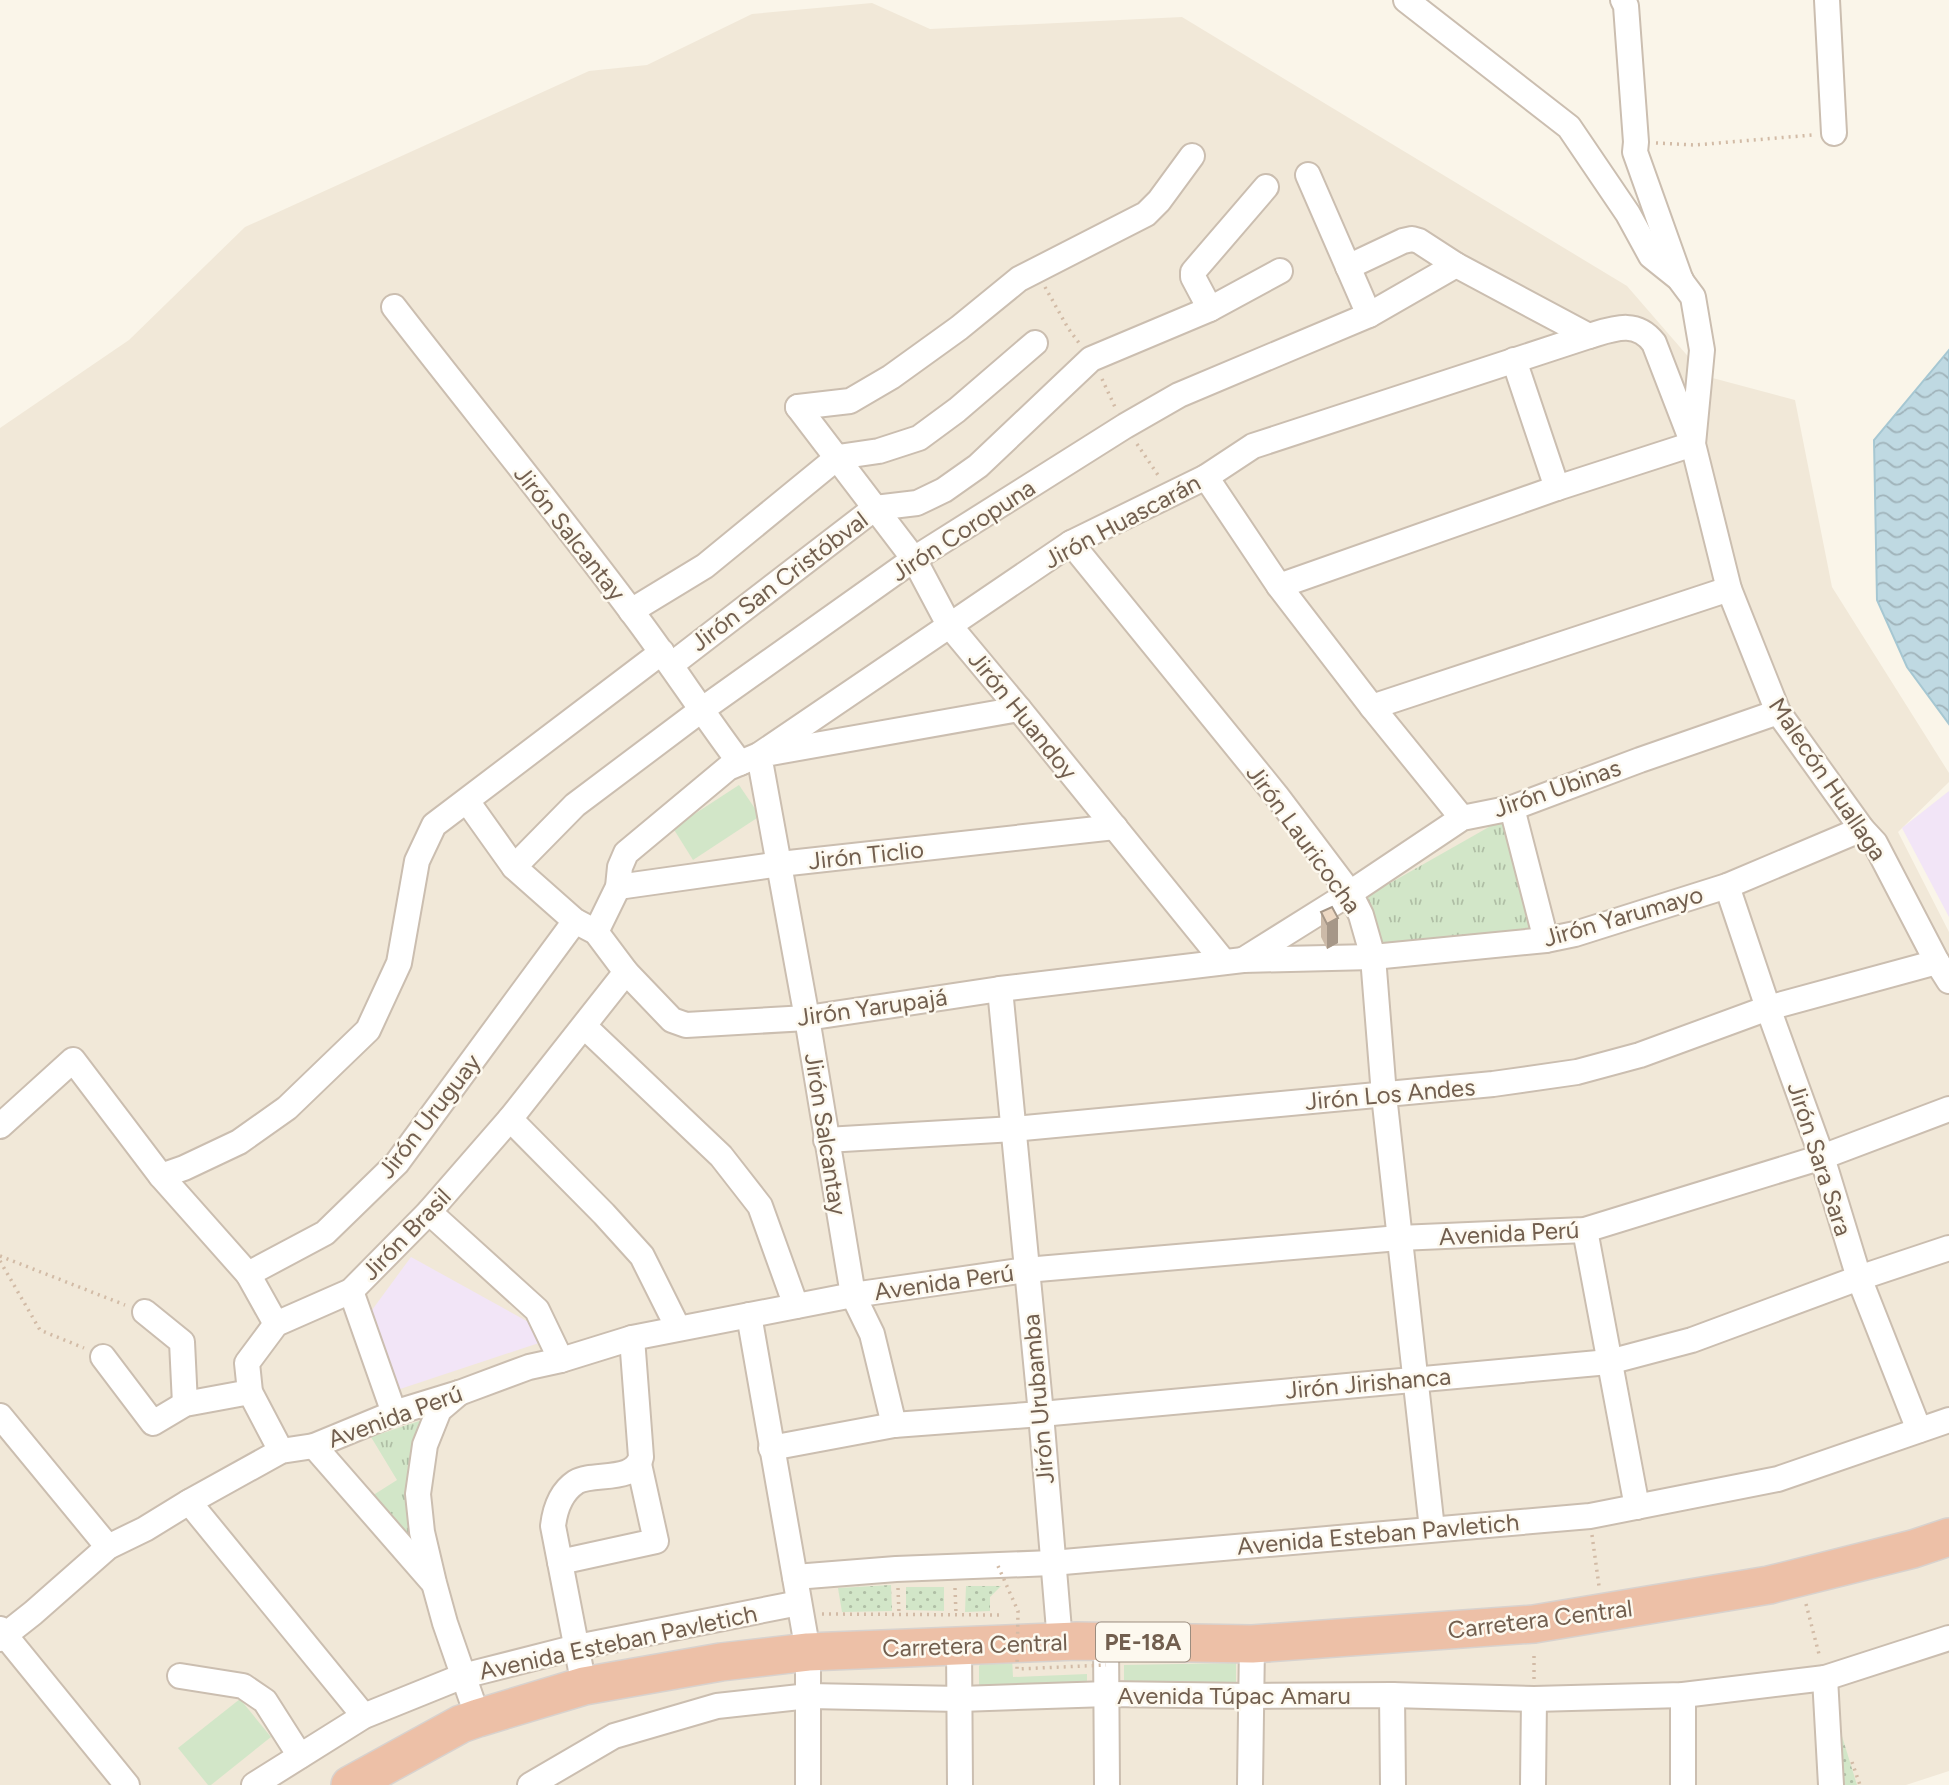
<svg xmlns="http://www.w3.org/2000/svg" width="1949" height="1785" viewBox="0 0 1949 1785" font-family="Figtree,sans-serif">
	<style>
		.residential { fill: #f1e8d8 }
		.education { fill: #f2e5f7 }
		.grass { fill: #d2e6c8 }
		.park { fill: url(#park-tufts) }
		.garden { fill: url(#garden-dots) }
		.water { fill: url(#water-waves); stroke: #a6c7d2; stroke-width: 2 }
		.lines { fill: none; stroke-linecap: round; stroke-linejoin: round }
		.minor-casing { stroke: #cbbeb0; stroke-width: 28 }
		.highway-casing { stroke: #d8d2ce; stroke-width: 40 }
		.path { stroke: #d2bba6; stroke-width: 3.5; stroke-dasharray: 2 5; stroke-linecap: butt }
		.minor { stroke: #fff; stroke-width: 24 }
		.highway { stroke: #edc0a7; stroke-width: 37 }
		.path-bridge { stroke: #d2bba6; stroke-width: 3.5; stroke-dasharray: 2 5; stroke-linecap: butt }
		.wall { fill: #ccbaa8 }
		.shaded-wall { fill: #a69788 }
		.building { fill: #edd8c3; stroke: #a69788; stroke-width: 2 }
		.labels { text-anchor: middle; dominant-baseline: central; stroke-width: 5; stroke-linejoin: round; paint-order: stroke }
		.shield { fill: #fdf9ef; stroke: #9c8d7f; stroke-width: 2 }
		.shield-label { font-size: 23px; font-weight: bold; fill: #725f4f }
		.street-label { font-size: 24px; fill: #725f4f; stroke: #fdf9ef }
	</style>
	<defs>
		<pattern id="park-tufts" width="24" height="20" patternUnits="userSpaceOnUse" patternTransform="scale(1.75)"><rect width="24" height="20" fill="#d2e6c8"/><path d="M3 7l-1-3M5 7V3M7 7l1-3M15 17l-1-3M17 17v-4M19 17l1-3" fill="none" stroke="#afbea5"/></pattern>
		<pattern id="garden-dots" width="8" height="8" patternUnits="userSpaceOnUse" patternTransform="scale(1.75)"><rect width="8" height="8" fill="#d2e6c8"/><path d="M2 2h.1M6 6h.1" fill="none" stroke="#afbea5" stroke-width="1.8" stroke-linecap="round"/></pattern>
		<pattern id="water-waves" width="16" height="10" patternUnits="userSpaceOnUse" patternTransform="scale(1.75)"><rect width="16" height="10" fill="#bfd9e2"/><path d="M0 5q4-4 8 0t8 0" fill="none" stroke="#a0b3ba"/></pattern>
	</defs>
	<rect width="100%" height="100%" fill="#faf5e9"/>
	<path class="residential" d="M872,3L930,29L1182,17L1627,286L1705,376L1795,400L1832,587L1949,773V782L1898,832L1949,932V1771L1906,1785H0V428L129,340L245,227L589,71L647,65L752,14Z"/>
	<g class="education">
		<path d="M1949,791V917L1902,828Z"/>
		<path d="M411,1257L534,1325L539,1343L391,1392L361,1325Z"/>
	</g>
	<g class="grass">
		<path d="M739,785L760,816L693,860L673,828Z"/>
		<path d="M1012,1656L1013,1677L1087,1674V1686L979,1689V1666L986,1658Z"/>
		<path d="M1236,1663V1685L1124,1687V1665Z"/>
		<path d="M240,1699L271,1737L211,1785H208L178,1748Z"/>
	</g>
	<g class="park">
		<path d="M1503,819L1536,931L1382,947L1362,899Z"/>
		<path d="M431,1417L413,1482L406,1551L356,1506L397,1480L371,1437Z"/>
	</g>
	<g class="garden">
		<path d="M891,1585L892,1611L842,1612L838,1588Z"/>
		<path d="M966,1586H1001L990,1597V1611L965,1612Z"/>
		<path d="M906,1587H944V1611L906,1610Z"/>
		<path d="M1830,1697L1857,1785H1835Z"/>
	</g>
	<path class="water" d="M1949,350V724L1907,667L1877,600L1874,440Z"/>
	<g class="lines">
		<g class="minor-casing">
			<g id="minor">
				<path d="M1406,0L1569,127L1628,214L1651,256L1681,280"/>
				<path d="M1623,0L1626,6L1636,142L1635,152L1681,281L1693,297L1702,350L1693,444L1729,589L1778,712L1862,829L1875,843L1937,962L1949,981"/>
				<path d="M1827,0L1834,133"/>
				<path d="M1308,175L1369,315"/>
				<path d="M1348,267L1403,241L1412,239L1419,241L1456,265L1589,336"/>
				<path d="M394,307C473,409 555,509 632,612C670,662 703,714 740,763"/>
				<path d="M1210,309L1193,277V272L1266,187"/>
				<path d="M1514,360L1557,488"/>
				<path d="M798,407L914,559L949,625L1019,709L1224,962"/>
				<path d="M798,407L850,401L891,377L959,328L1019,279L1146,214L1159,201L1192,156"/>
				<path d="M1206,477L1279,586L1372,707L1462,818"/>
				<path d="M1071,543L1276,795L1350,893L1361,915L1373,957L1384,1095L1432,1529"/>
				<path d="M1279,586L1557,488L1693,444"/>
				<path d="M631,611L705,566L838,457L879,451L919,438L957,410L1035,343"/>
				<path d="M671,665L875,508L917,503L944,490L978,466L1091,359L1210,309L1280,271"/>
				<path d="M1372,707L1729,589"/>
				<path d="M467,801L514,867L575,921L596,932L626,972L672,1020L686,1025L807,1018L1000,989L1243,960L1373,957L1546,940L1575,934L1727,886L1862,829"/>
				<path d="M1512,808L1546,940"/>
				<path d="M514,867L575,805L700,711L914,559L1125,426L1179,395L1369,315L1456,265"/>
				<path d="M1727,886L1768,1008L1822,1157L1859,1278L1919,1430"/>
				<path d="M618,887L780,864L1115,827"/>
				<path d="M596,932L618,887L620,867L626,853L728,768L759,755L1071,543L1206,477L1253,446L1589,336C1613,329 1636,319 1654,343L1693,444"/>
				<path d="M1243,960L1350,893L1462,818L1512,808L1640,760L1778,712"/>
				<path d="M1000,989L1041,1414L1060,1642"/>
				<path d="M585,1027L721,1156L760,1206L796,1306"/>
				<path d="M510,1119L604,1214L642,1256L678,1328"/>
				<path d="M0,1126L73,1060L161,1176L248,1274L276,1324"/>
				<path d="M826,1140L1014,1129L1493,1084L1577,1072L1640,1055L1768,1008L1937,962"/>
				<path d="M161,1176L184,1168L239,1142L287,1108L368,1030L399,963L417,861L434,825L662,652"/>
				<path d="M429,1212L537,1310L561,1360"/>
				<path d="M1585,1230L1637,1507"/>
				<path d="M248,1274L325,1233L397,1163L575,921"/>
				<path d="M351,1291L394,1413"/>
				<path d="M145,1312L182,1342L185,1404"/>
				<path d="M749,1315L808,1652V1785"/>
				<path d="M103,1357L153,1423L185,1404L250,1392"/>
				<path d="M459,1393L439,1410L425,1445L418,1494L422,1532L434,1583L445,1623L478,1718"/>
				<path d="M0,1416L108,1547"/>
				<path d="M894,1425L872,1334L853,1295L807,1018L759,755L1019,709"/>
				<path d="M314,1446L431,1580"/>
				<path d="M771,1448L894,1425L1041,1414L1609,1362L1692,1340L1859,1278L1949,1248"/>
				<path d="M281,1451L250,1392L247,1363L276,1324L351,1291L429,1212L510,1119L626,972"/>
				<path d="M189,1502L364,1716"/>
				<path d="M560,1562L656,1541L639,1464"/>
				<path d="M795,1577L896,1569L1052,1563L1590,1516L1778,1479L1949,1420"/>
				<path d="M0,1629L127,1785"/>
				<path d="M0,1639L33,1613L108,1547L145,1529L189,1502L281,1451L314,1446L394,1413L459,1393L529,1367L561,1360L632,1338L853,1295L1026,1270L1399,1238L1585,1230L1822,1157L1949,1109"/>
				<path d="M1106,1642L1107,1785"/>
				<path d="M959,1645L960,1785"/>
				<path d="M180,1676L243,1686L265,1701L300,1756"/>
				<path d="M1825,1678L1831,1785"/>
				<path d="M584,1686L553,1526C555,1509 561,1492 576,1482C593,1472 635,1483 641,1457L632,1338"/>
				<path d="M1392,1695L1393,1785"/>
				<path d="M254,1785L364,1716L463,1676L577,1647L799,1603"/>
				<path d="M530,1785L614,1736L717,1706L809,1696L960,1699L1108,1694L1251,1696L1392,1695L1534,1699L1683,1695L1825,1678L1949,1638"/>
				<path d="M1250,1785L1252,1644"/>
				<path d="M1533,1785L1534,1699"/>
				<path d="M1683,1785V1695"/>
			</g>
		</g>
		<g class="highway-casing">
			<path id="highway" d="M350,1785L461,1724L478,1718L584,1686L721,1662L808,1652L1077,1641L1252,1644L1534,1624L1769,1585L1913,1549L1949,1537"/>
		</g>
		<g class="path">
			<path d="M1656,143L1695,145L1812,135"/>
			<path d="M1045,287L1068,328L1079,343"/>
			<path d="M1102,379L1115,407"/>
			<path d="M1137,444L1160,478"/>
			<path d="M0,1256L125,1305"/>
			<path d="M0,1261L40,1330L84,1348"/>
			<path d="M1592,1535L1599,1586"/>
			<path d="M898,1588L899,1614"/>
			<path d="M955,1588L956,1614"/>
			<path d="M1806,1604L1820,1658"/>
			<path d="M822,1614L999,1615"/>
			<path d="M1534,1679V1652"/>
			<path d="M1852,1762L1860,1785"/>
		</g>
		<use href="#minor" class="minor"/>
		<use href="#highway" class="highway"/>
		<path class="path-bridge" d="M998,1566L1018,1611L1017,1669L1106,1665"/>
	</g>
	<path class="wall" d="M1321,912L1338,943L1327,949L1321,937Z"/>
	<path class="shaded-wall" d="M1338,918V943L1327,949V924Z"/>
	<path class="building" d="M1332,907L1338,918L1327,924L1321,912Z"/>
	<g class="labels">
		<rect class="shield" x="1096" y="1622.5" width="94" height="39" rx="5"/>
		<g class="shield-label">
			<text x="1143" y="1642">PE-18A</text>
		</g>
		<g class="street-label">
			<text transform="translate(1122 521) rotate(-28)">Jirón Huascarán</text>
			<text transform="translate(963 530) rotate(-33)">Jirón Coropuna</text>
			<text transform="translate(570 533) rotate(52)">Jirón Salcantay</text>
			<text transform="translate(779 581) rotate(-37)">Jirón San Cristóbval</text>
			<text transform="translate(1023 715) rotate(51)">Jirón Huandoy</text>
			<text transform="translate(1828 779) rotate(56)">Malecón Huallaga</text>
			<text transform="translate(1557 788) rotate(-19)">Jirón Ubinas</text>
			<text transform="translate(1304 839) rotate(54)">Jirón Lauricocha</text>
			<text transform="translate(866 855) rotate(-6)">Jirón Ticlio</text>
			<text transform="translate(1623 916) rotate(-16)">Jirón Yarumayo</text>
			<text transform="translate(872 1007) rotate(-8)">Jirón Yarupajá</text>
			<text transform="translate(1390 1094) rotate(-5)">Jirón Los Andes</text>
			<text transform="translate(429 1116) rotate(-52)">Jirón Uruguay</text>
			<text transform="translate(826 1134) rotate(81)">Jirón Salcantay</text>
			<text transform="translate(1820 1159) rotate(72)">Jirón Sara Sara</text>
			<text transform="translate(1509 1233) rotate(-3)">Avenida Perú</text>
			<text transform="translate(406 1234) rotate(-46)">Jirón Brasil</text>
			<text transform="translate(944 1282) rotate(-8)">Avenida Perú</text>
			<text transform="translate(1368 1383) rotate(-5)">Jirón Jirishanca</text>
			<text transform="translate(1038 1399) rotate(-95)">Jirón Urubamba</text>
			<text transform="translate(395 1416) rotate(-20)">Avenida Perú</text>
			<text transform="translate(1378 1534) rotate(-5)">Avenida Esteban Pavletich</text>
			<text transform="translate(1540 1619) rotate(-7)">Carretera Central</text>
			<text transform="translate(618 1642) rotate(-12)">Avenida Esteban Pavletich</text>
			<text transform="translate(975 1645) rotate(-2)">Carretera Central</text>
			<text x="1234" y="1695">Avenida Túpac Amaru</text>
		</g>
	</g>
</svg>
